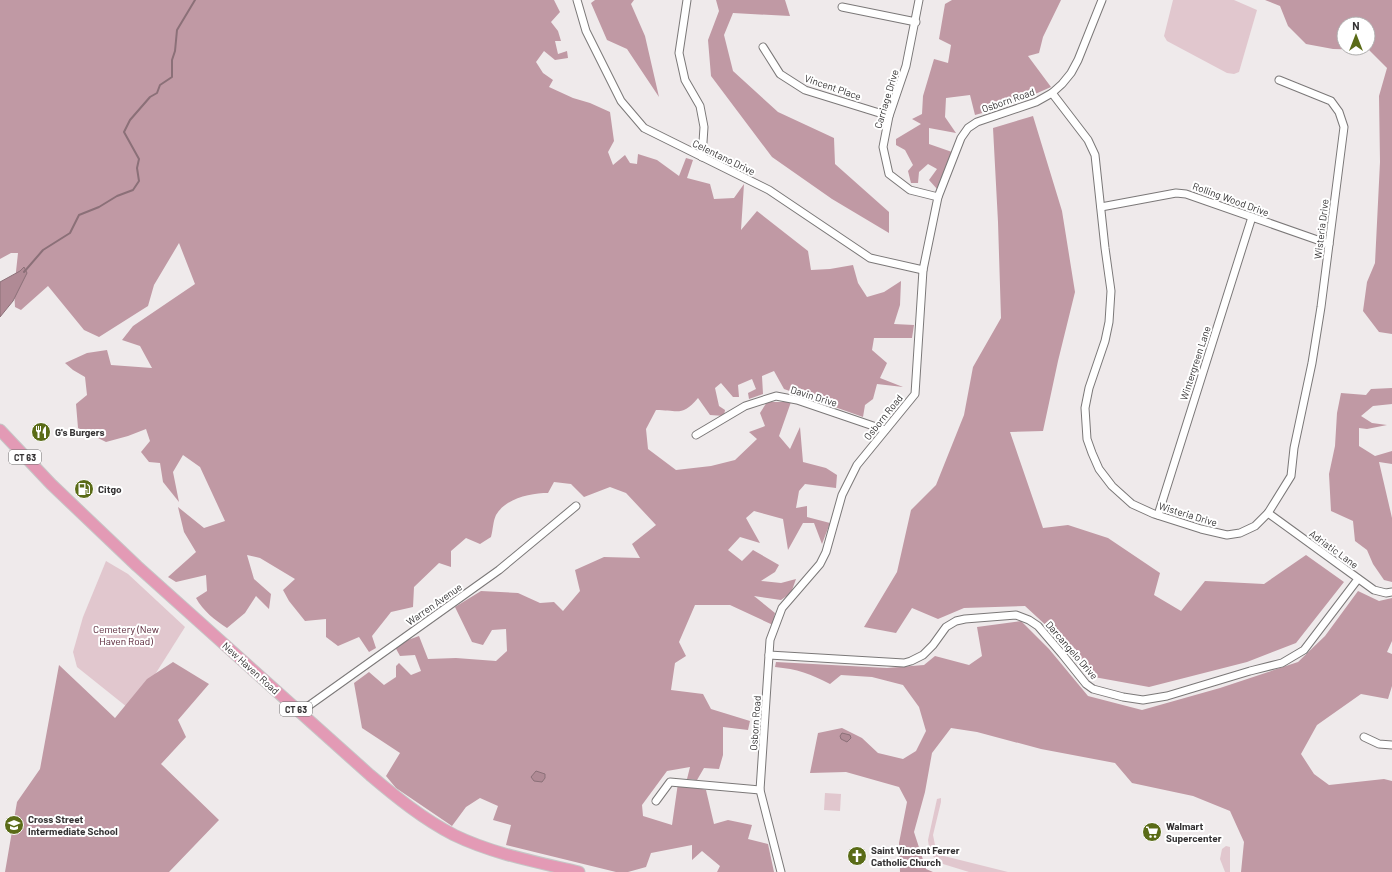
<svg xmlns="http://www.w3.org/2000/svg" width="1392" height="872" viewBox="0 0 1392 872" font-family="Barlow,sans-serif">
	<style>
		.green { fill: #e1c7ce }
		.forest { fill: #c099a4; fill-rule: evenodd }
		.water { fill: #b08a95; stroke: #8b7078 }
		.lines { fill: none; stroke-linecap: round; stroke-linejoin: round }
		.stream { stroke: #8b7078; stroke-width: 2 }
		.minor-casing { stroke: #7b7878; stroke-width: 9 }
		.primary-casing { stroke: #c6c6c6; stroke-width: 13 }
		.minor { stroke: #fff; stroke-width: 7 }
		.primary { stroke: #e39ab5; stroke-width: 11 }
		.labels { text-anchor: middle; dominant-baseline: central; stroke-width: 4; stroke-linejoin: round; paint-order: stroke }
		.shield { fill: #fff; stroke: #717070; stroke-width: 1 }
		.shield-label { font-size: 9px; font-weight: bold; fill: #343233 }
		.street-label { font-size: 10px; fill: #343233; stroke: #fff }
		.poi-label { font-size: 10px; font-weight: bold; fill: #343233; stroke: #fff; text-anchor: start }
		.park-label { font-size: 10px; fill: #552134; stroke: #fff }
	</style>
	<rect width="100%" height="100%" fill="#efeaeb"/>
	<g class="green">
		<path d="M1173,0H1234L1257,10L1239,72L1234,74L1227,73L1167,41L1164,36Z"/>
		<path d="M106,561L128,574L185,627L132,711L77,667L73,652L83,617Z"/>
		<path d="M825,793L841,794L840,811L824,810Z"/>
		<path d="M941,798V802L933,835L936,850L944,856L1008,872H969L943,864L930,854L928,840L937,799Z"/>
		<path d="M1226,846L1230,847V872H1225L1220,859L1222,849Z"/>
	</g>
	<g class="forest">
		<path d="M0,0H554L560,12L551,22L558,31L561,41H555L558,54L567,51L568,58L555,60L544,51L536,62L543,73L553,80L549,87L573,98L590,103L610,112L614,141L608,152L613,165L625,155L630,163L637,164L638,154L657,160L679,176L686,158L693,160L687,178L710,184L714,199L734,198L744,184L741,230L757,211L808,251L811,270L830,269L853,265L858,283L867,297L884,292L901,281L900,305L894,324L914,325L912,338H874L872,350L887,363L880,378L903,387L877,384L873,399L865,405L863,417L784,389L774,371L762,376L763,394L749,399L748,393L756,389L752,379L738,385L739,397H733L721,383L715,388L719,406L725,410L724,416L710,415L698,398C682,417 678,410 656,410L646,429L648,449L676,470L711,466L735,460L757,439L749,432L765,426L760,413L767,402H791L779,436L790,449L800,427L803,462L826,468L837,475L836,488L805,484L799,491L796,508L807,506V517L830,523L822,544L814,523H803L788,550L783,519L754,511L746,518L760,543L740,537L728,550L742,561L753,550L779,565L775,572L761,581L781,583L796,579L791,593L781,600L754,596L775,613L773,625L730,605H695L679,642L686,656L675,663L671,690L703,694L711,709L750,721L748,730L723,727V755L719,769L704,768L697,780L687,779L690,767L667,771L642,805L643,816L672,825L678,783L706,790L714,824L728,820L752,825L748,839L768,844L774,872H717L720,866L702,851L692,860V845L651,853L646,867L628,872H616L506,845L511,825L493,820L498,806L480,798L466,807L452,826L396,788L386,776L400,753L362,728L354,683L369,672L384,685L396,677V666L399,663L411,675L421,671L415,655L400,656L394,645L419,636L428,659L456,658L496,661L507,651L506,629L492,630L483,645L472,642L455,607L481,591L518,593L540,603L554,602L563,611L580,591L575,570L604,557L640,558L632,544L656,525L626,493L610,487L584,497L571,484L554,482L548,493C531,493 506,498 496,515C493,521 493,530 491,537L480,544L466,538L451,551V567L439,563L414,587L413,607L391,612L372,636L376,648L369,652L359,637L338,646L326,637V619L305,621L289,601L283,590L295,579L260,558L247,555L254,579L271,594L269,609L256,596L245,613L227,628C215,620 203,611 196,598L207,591L206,575L176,582L168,577L196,552L184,532L178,507L204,528L225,521L200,467L183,455L173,472L179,502L163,482L160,463L149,462L141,452L150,441L146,429L128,436L106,442L78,428L76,404L87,395L85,377L73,370L65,363L87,353L107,350L111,365L152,368L140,346L122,340L133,326L195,284L179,243L154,285L148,306L99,337L84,330L48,286L21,310L15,307L14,290L18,253H11L0,259Z"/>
		<path d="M595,0H634L631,4L645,36L659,97L627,49L607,40L591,3Z"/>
		<path d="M716,0H785L790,16L733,13L724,35L733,71L778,112L834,138L835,164L889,212V233L832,199L772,157L711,76L708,40L719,11Z"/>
		<path d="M952,0H1061L1043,37L1039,53L1028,56L1051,87L1008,106L975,115L970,95L946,98L945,117L956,133L929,128V144L952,152L937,189L929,180L937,169L928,164L919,172L918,183H911L908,171L913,165L905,150L896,145V139L921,124L912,119L922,114L923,96L934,59L948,63L951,45L939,39L945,4Z"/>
		<path d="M1265,0H1392V334L1379,332L1363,311L1367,282L1375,263L1380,162L1379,96L1387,68L1369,50L1333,49L1306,44L1288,26L1280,6ZM1344,24H1368V48H1344Z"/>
		<path d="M1033,116L1062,211L1075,292L1058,361L1043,431L1010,432L1043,528L1068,525L1108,538L1160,573L1154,595L1181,611L1205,581L1264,584L1306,555L1344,582L1296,643L1247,662L1149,687L1094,677L1074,651L1025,606L964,608L938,619L912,608L896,633L864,627L897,572L911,510L936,485L964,415L973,367L1001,318L998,222L993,128Z"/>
		<path d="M1392,388V404L1373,406L1361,416L1372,423L1387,425L1367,429L1359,428V446L1375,456L1392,451V464L1379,462L1392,518V582L1384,580L1373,564L1367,550L1355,541L1353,521L1331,511L1329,474L1335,446L1337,413L1341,393L1366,395L1371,389Z"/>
		<path d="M1358,591L1379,601L1392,598V641L1387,652L1392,654V686L1388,699L1361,694L1317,725L1301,754L1314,774L1329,785L1384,779L1392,781V872H1241L1244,842L1230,811L1193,796L1132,783L1115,763L1041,749L977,732L951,728L932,753L925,792L914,832L926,869L933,872H900L899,843L907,802L899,787L846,772L810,773L818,733L842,728L862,738L878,753L903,759L916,751L926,731L919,707L903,685L872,677L841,675L830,684C811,674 797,669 775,667L776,662L887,668L924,665L935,656L969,665L982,656L977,627L1021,621L1049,649L1088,696L1142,710L1220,688L1298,662L1325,636Z"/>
		<path d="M173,662L209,684L178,720L186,737L161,764L219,820L169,872H5L17,802L40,769L59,665L115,718L147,679Z"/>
	</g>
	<g class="water">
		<path d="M24,267L27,273L13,301L0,317V282L20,271Z"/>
		<path d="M842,733L850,735L851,738L847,742L841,739L840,736Z"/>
		<path d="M536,771L545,774V778L542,782L534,781L531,777Z"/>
	</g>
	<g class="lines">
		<path class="stream" d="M24,272L43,250L70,233L79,215L99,207L117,196L133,190L139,181L137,168L139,159L124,132L130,120L150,97L157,93L160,85L172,77V60L175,51L177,30L195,0"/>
		<g class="minor-casing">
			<g id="minor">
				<path d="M577,0L586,31L621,101L644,128L769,190L870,258L923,270"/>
				<path d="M687,0L679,53L685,80L700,106L704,127L702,157"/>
				<path d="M919,0L906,66L889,116L883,147L889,174L910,190L938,197"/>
				<path d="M842,7L916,22"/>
				<path d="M763,47L780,74L805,90L889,116"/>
				<path d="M1052,93L1088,140L1095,155L1105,248L1111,291L1109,322L1105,341L1089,388L1085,408L1087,439L1092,453L1099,469L1112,486L1132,504L1154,514L1201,529L1227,535L1240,533L1255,526L1268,513L1291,476L1294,448L1312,363L1321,307L1344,127L1339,112L1331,101L1279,80"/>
				<path d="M1101,207L1176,193L1186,194L1329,244"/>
				<path d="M696,435L745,406L776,396L797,400L885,430"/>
				<path d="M1268,513L1374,590L1386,593L1392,592"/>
				<path d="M1158,515L1252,217"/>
				<path d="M769,655L904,663L911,661L923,655L933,645L946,627L956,621L965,619L1016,615L1029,620L1038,626L1062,654L1086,684L1093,689L1123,697L1143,700L1167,696L1250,671L1282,663L1304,650L1358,579"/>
				<path d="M300,712L499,570L576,506"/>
				<path d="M1364,737L1379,744L1392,745"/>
				<path d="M656,801L670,782L760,790"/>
				<path d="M781,872L760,790L770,640L782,608L820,564L826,552L842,495L857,465L915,394L923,270L938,197L961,138L968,128L977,122L1036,102L1052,93L1062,84L1071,73L1078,60L1102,0"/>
			</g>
		</g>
		<g class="primary-casing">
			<path id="primary" d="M0,430L51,484L137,566L370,775C396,797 423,819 454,835C493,854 537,862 579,872"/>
		</g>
		<use href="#minor" class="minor"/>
		<use href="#primary" class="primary"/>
	</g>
	<defs>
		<g id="restaurant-disc" transform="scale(1)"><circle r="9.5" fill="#5a6b17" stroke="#fff"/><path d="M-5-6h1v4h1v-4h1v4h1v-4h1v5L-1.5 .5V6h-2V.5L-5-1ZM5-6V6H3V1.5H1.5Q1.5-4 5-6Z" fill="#fff"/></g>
		<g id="fuel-disc" transform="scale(1)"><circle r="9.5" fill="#5a6b17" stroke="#fff"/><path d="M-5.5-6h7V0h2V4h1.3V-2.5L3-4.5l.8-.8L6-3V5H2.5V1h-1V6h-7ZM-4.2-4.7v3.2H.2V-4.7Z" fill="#fff"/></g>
		<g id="school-disc" transform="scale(1)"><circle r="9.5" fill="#5a6b17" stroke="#fff"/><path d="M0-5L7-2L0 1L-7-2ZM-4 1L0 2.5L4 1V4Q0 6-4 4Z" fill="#fff"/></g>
		<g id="supermarket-disc" transform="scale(1)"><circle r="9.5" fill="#5a6b17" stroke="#fff"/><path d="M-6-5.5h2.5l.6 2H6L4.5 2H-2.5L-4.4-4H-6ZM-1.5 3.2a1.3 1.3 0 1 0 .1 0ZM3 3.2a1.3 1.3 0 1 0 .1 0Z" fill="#fff"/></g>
		<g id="church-disc" transform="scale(1)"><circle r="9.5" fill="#5a6b17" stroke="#fff"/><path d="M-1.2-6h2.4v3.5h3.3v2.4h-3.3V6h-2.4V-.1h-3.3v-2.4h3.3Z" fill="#fff"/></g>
	</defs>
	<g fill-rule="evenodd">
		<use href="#restaurant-disc" x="41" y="432"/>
		<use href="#fuel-disc" x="84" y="489"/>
		<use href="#school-disc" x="14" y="825"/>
		<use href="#supermarket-disc" x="1152" y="832"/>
		<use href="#church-disc" x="857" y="856"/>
	</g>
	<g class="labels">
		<g class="shield">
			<rect x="9" y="450" width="32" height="14" rx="3"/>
			<rect x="280" y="702" width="32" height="14" rx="3"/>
		</g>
		<g class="shield-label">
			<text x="25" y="457">CT 63</text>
			<text x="296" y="709">CT 63</text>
		</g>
		<g class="street-label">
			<text transform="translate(833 87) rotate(19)">Vincent Place</text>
			<text transform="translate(886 99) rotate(-73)">Carriage Drive</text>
			<text transform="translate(1008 100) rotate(-19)">Osborn Road</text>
			<text transform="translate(724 157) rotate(26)">Celentano Drive</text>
			<text transform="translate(1231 199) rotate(20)">Rolling Wood Drive</text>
			<text transform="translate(1321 229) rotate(-83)">Wisteria Drive</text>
			<text transform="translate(1195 363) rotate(-72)">Wintergreen Lane</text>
			<text transform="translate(814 396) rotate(17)">Davin Drive</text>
			<text transform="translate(883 417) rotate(-51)">Osborn Road</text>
			<text transform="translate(1188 514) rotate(17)">Wisteria Drive</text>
			<text transform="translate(1334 549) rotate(36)">Adriatic Lane</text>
			<text transform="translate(434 604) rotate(-35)">Warren Avenue</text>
			<text transform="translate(1072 650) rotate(49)">Darcangelo Drive</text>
			<text transform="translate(251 668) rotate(42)">New Haven Road</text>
			<text transform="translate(755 723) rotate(-86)">Osborn Road</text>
		</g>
		<g class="poi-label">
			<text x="55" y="432">G's Burgers</text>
			<text x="98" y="489">Citgo</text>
			<text x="28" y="819">Cross Street<tspan x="28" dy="12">Intermediate School</tspan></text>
			<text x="1166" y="826">Walmart<tspan x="1166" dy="12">Supercenter</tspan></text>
			<text x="871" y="850">Saint Vincent Ferrer<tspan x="871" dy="12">Catholic Church</tspan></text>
		</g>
		<g class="park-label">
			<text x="126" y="629">Cemetery (New<tspan x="126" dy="12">Haven Road)</tspan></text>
		</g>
	</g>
	<g transform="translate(1356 36)"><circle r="19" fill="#ffffff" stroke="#aeadad"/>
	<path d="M0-3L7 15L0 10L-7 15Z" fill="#5a6b17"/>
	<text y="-6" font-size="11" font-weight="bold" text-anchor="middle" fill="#343233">N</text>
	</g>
</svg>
